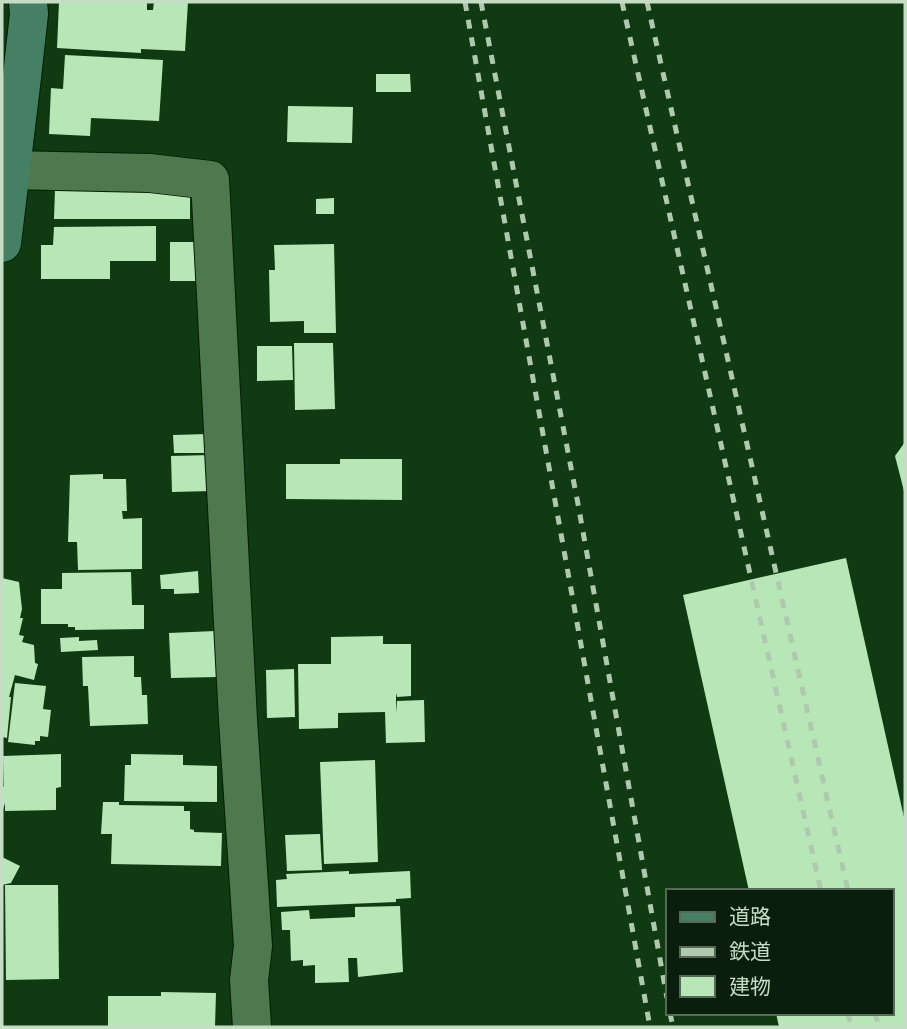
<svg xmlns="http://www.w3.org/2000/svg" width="907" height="1029" viewBox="0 0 907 1029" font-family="Spectral,'Noto Sans JP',serif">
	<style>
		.building { fill: #b8e7b7 }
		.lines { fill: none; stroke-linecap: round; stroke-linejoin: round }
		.street-casing { stroke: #011f03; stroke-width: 40 }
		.secondary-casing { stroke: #011f03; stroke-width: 40 }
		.street { stroke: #4e794e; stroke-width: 38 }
		.secondary { stroke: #468064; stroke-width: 38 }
		.rail { stroke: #afc9af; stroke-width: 5; stroke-dasharray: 9 9; stroke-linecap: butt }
	</style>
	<rect width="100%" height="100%" fill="#0f3a12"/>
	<g class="building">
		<path d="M59,2H147V10H153L154,2H188L185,51L141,49V53L57,48Z"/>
		<path d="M65,55L163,60L159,121L91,118L90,136L49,134L51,88L63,89Z"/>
		<path d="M376,74H410L411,92H376Z"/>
		<path d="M288,106L353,107L352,143L287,142Z"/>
		<path d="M190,188V219H54L55,189Z"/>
		<path d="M334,198V214H316V199Z"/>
		<path d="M156,226V261H110V279H41V245H53L54,227Z"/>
		<rect x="170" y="242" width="33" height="39"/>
		<path d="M334,244L336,333H304V321L270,322L269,270H275L274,245Z"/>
		<path d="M294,343H333L335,409L295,410Z"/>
		<path d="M257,346H292L293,380L257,381Z"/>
		<path d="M208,434V453H174L173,435Z"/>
		<path d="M905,442V491H904L895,456Z"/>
		<path d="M211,455L212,491L172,492L171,456Z"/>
		<path d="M340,459H402V500L286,499V464H340Z"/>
		<path d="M103,474V479H126L127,511H122L123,519L142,518V569L78,570L77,542H68L70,475Z"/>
		<path d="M846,558L905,822V1027H779L776,1013H891V891H749L683,595Z"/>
		<path d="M198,571L199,593L174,594V589H161L160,575Z"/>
		<path d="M131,572L132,605H144V629L75,630V627H68V624H41V589H62V573Z"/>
		<path d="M2,578L19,582L22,609L20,618H23L19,635L24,636L22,642L34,645L35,663L38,664L34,680L15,675L9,697H11L7,738L2,737Z"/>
		<path d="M215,631L217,677L171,678L169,633Z"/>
		<path d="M383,636V644H411V696L397,697L396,693V713L397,701L424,700L425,742L386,743L385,712L338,713V728L299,729L298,664H331V637Z"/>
		<path d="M79,637V641L97,640L98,650L61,652L60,638Z"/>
		<path d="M134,656V677H141L142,695H147L148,724L90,726L88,686H83L82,657Z"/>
		<path d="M294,669L295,717L267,718L266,670Z"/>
		<path d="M15,683L46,686L43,709L51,710L48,737L40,736V741H35V745L8,742Z"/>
		<path d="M61,754V787L56,788V810L5,811V803L2,813V786L4,787L3,756Z"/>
		<path d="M131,754L183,755V765L217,766V802L124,801L125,765H131Z"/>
		<path d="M375,760L378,862L324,864L320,762Z"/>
		<path d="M103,802H119V805L184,806V811H190V829L194,830V832L222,833L221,866L111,864L112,834H101Z"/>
		<path d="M320,834L322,870L287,871L285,835Z"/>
		<path d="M2,857L20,866L11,883L2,885Z"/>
		<path d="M349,871V874L410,871L411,898L396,899V902L277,907L276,880L287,879L286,874Z"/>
		<path d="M5,885H58L59,979L6,980Z"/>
		<path d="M400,906L403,972L358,977L357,958H348L349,982L315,983V965L303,966V960L291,961L290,930H282L281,912L309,910L310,919L355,917V907Z"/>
		<path d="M161,992L216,993L215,1027H108V996H161Z"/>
	</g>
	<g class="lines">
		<g class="street-casing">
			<path id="street" d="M10,170L149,173L210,180L238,720L253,946L249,980L252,1027"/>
		</g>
		<g class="secondary-casing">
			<path id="secondary" d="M2,243L22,77L29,14L28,2"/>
		</g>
		<use href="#street" class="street"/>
		<use href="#secondary" class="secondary"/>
		<g class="rail">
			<path d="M465,2L650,1027"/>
			<path d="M481,2L578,504L667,998"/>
			<path d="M622,2L821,891"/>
			<path d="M647,2L848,891"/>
			<path d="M670,1013L673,1027"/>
			<path d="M848,1013L851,1027"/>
			<path d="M875,1013L879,1027"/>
		</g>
	</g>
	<rect width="907" height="1029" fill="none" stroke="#c6ddc5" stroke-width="7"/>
	<rect x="666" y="889" width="228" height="126" fill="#0b1d0c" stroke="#566a56" stroke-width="2"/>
	<rect x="680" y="912" width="35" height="10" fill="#468064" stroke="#566a56" stroke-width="2"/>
	<text x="729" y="924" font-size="21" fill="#c6ddc5">道路</text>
	<rect x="680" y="947" width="35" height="10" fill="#afc9af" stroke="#566a56" stroke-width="2"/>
	<text x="729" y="959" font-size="21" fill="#c6ddc5">鉄道</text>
	<rect x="680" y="976" width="35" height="21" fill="#b8e7b7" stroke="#566a56" stroke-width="2"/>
	<text x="729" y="994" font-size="21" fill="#c6ddc5">建物</text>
</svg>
